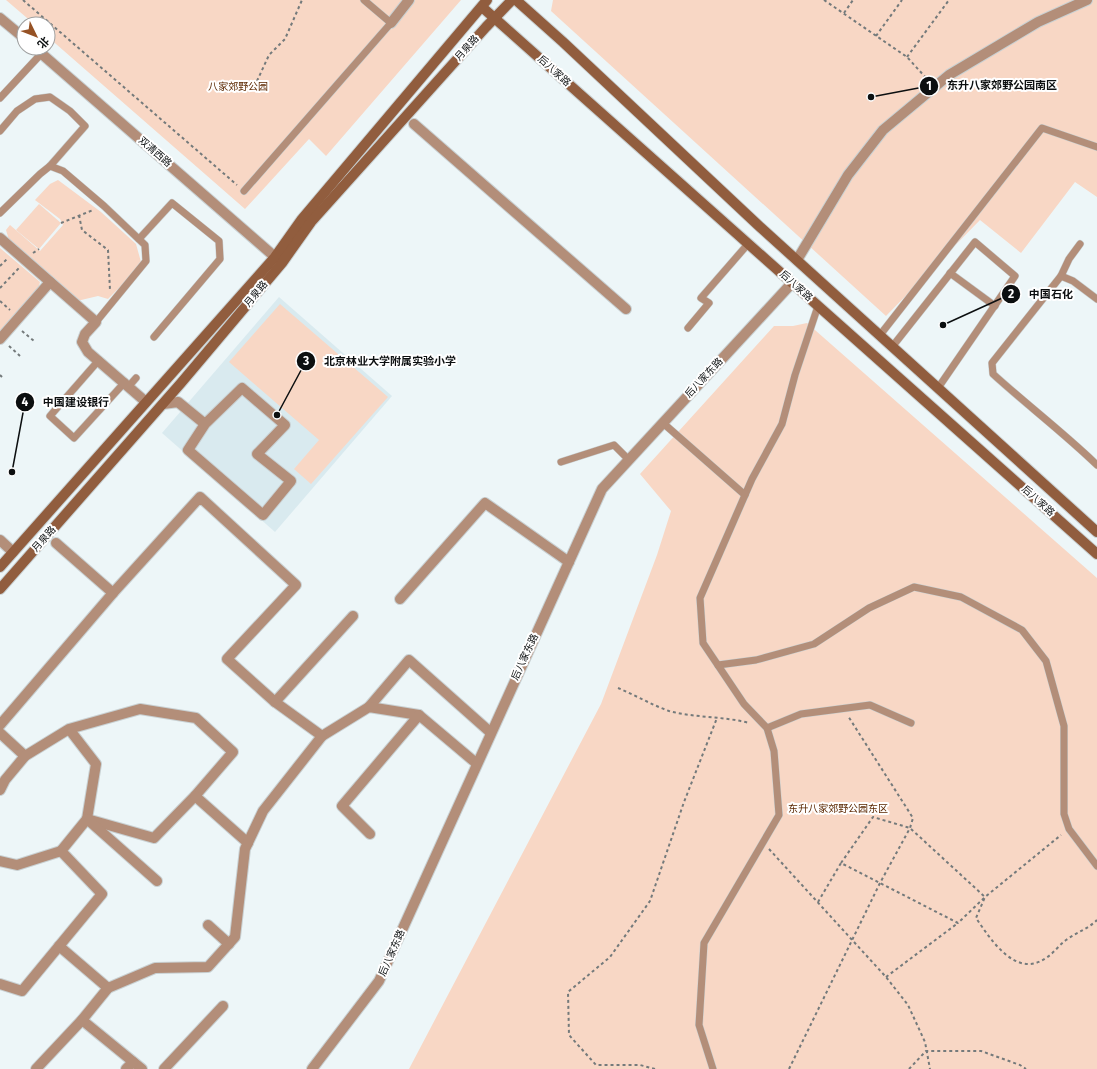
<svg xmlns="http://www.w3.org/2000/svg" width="1097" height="1069" viewBox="0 0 1097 1069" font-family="'Fira Sans','Noto Sans SC',sans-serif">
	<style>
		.built { fill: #d9eaef }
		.green { fill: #f8d7c5 }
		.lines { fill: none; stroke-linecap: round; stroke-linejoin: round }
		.service-casing { stroke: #c9d1d3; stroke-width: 8 }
		.minor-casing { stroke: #c9d1d3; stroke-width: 12 }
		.tertiary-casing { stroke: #c9d1d3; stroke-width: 12 }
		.secondary-casing { stroke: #c9d1d3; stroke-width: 12 }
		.path { stroke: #747a7b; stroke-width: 2; stroke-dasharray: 3 3; stroke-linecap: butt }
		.service { stroke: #b38e79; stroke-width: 7 }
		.minor { stroke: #b38e79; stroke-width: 10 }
		.tertiary { stroke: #b38e79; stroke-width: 10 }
		.secondary { stroke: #915d3e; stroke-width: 10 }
		.labels { text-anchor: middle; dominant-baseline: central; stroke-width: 4; stroke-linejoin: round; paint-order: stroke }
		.street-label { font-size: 10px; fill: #0c0f10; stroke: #fff }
		.park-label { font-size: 10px; fill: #5b2700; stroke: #fff }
		.leader { fill: none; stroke: #0c0f10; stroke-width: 1.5 }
		.callout-dot { fill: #0c0f10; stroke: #fff; stroke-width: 1.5 }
		.mark-label { font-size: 12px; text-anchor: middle; font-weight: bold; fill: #fff }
		.callout-label { font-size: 11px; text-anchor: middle; font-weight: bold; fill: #0c0f10; stroke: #fff; stroke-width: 4; stroke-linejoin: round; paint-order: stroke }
	</style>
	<rect width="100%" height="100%" fill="#edf6f8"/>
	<path class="built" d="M279,297L392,396L275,532L162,433Z"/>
	<g class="green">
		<path d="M6,0H461L326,156L309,139L245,209L48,37V24H34Z"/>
		<path d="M553,0H1097V197L1075,182L1021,253L980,220L886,316L551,11Z"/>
		<path d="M58,180L101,212L136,244L141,262L129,278L108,299L98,296L77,301L9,240L6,230L10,225L40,251L63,225L60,219L35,200L50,184Z"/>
		<path d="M39,204L61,223L39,249L16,230Z"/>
		<path d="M0,248L40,282L37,293L0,335Z"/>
		<path d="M280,304L388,397L311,484L294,469L319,440L229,362Z"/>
		<path d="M807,323L1097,578V1069H409L601,704L657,555L671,511L640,474L774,326H793Z"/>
	</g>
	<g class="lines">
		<g class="service-casing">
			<g id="service">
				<path d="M0,98L41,54"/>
				<path d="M0,131L17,111L35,99L50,97L70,111L85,126L50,166"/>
				<path d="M244,191L391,23L364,0"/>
				<path d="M0,213L40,174L50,166L63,171L104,206L145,245L146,261L96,322"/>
				<path d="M139,239L172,203L219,241L220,259L154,337"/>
				<path d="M950,273L995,306"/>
				<path d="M1061,276L1069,259L1080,244"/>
				<path d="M1097,299L1073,281L1061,276L992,363L993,374C1027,405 1064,433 1097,465"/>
				<path d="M688,328L709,303L701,298L748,244"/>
				<path d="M880,335L1042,128L1097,147"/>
				<path d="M892,347L975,242L1015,276L938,388"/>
				<path d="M99,360L50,416L74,438L125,382"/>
				<path d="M129,386L136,378"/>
				<path d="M663,423L745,495"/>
				<path d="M561,462L614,445L629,460"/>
				<path d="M718,665L756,660L814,644L869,608L914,587L961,597L1022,630L1046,661L1064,726V814L1069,829L1097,866"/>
				<path d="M767,728L801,714L870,705L911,723"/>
				<path d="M713,1069L699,1025L704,943L779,815L774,751L767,728L744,704L703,643L700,598L752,479L782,424L795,375L818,306"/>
			</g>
		</g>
		<g class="minor-casing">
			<g id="minor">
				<path d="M391,23L409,0"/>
				<path d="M414,124L626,309"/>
				<path d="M0,238L96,322L85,334L82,342L88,352L146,402"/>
				<path d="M797,260L848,175L883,130L949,75L1038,22L1087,0"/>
				<path d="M0,339L50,282"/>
				<path d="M163,404L178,402L205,424L242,388L285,425L257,454L291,481L263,515L188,450L205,424"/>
				<path d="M0,540L13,552"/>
				<path d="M56,543L113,593"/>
				<path d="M400,599L485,503L569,562"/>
				<path d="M275,702L353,616"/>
				<path d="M369,707L409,660L490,732"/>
				<path d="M0,725L113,593L200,497L296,585L227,659L275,702L322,736L369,707L419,715"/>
				<path d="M0,733L25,756"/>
				<path d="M0,790L5,780L25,756L69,729L140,709L196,718L233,752L195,796L154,838L87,819L96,764L69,729"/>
				<path d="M195,796L248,843"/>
				<path d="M370,834L342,806L419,715L476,763"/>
				<path d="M0,861L17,865L61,851"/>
				<path d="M208,925L229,944"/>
				<path d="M59,946L108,988"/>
				<path d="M0,984L22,991L102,894L61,851L87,819L157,881"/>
				<path d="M82,1020L142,1069"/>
				<path d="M36,1069L82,1020L108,988L155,968L208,967L235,937L245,849L263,811L322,736"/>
				<path d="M126,1069L133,1062"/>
				<path d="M164,1069L223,1006"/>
			</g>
		</g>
		<g class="tertiary-casing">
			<g id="tertiary">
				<path d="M0,18L24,38"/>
				<path d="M35,48L275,257"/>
				<path d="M312,1069L379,981L602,489L792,283"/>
			</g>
		</g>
		<g class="secondary-casing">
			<g id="secondary">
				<path d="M516,0L563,42L759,226L1097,532"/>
				<path d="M482,7L1097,554"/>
				<path d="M0,567L275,257L302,219L487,0"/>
				<path d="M0,589L181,383L282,263L311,222L486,27L512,0"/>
			</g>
		</g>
		<g class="path">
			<path d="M23,0L237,185"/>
			<path d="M824,0L907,57L927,79"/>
			<path d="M844,13L853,0"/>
			<path d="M876,36L902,0"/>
			<path d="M907,57L949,0"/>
			<path d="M257,81L269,55L285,39L302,0"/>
			<path d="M79,215L82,230L108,250L110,290"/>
			<path d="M61,223L93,210"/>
			<path d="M33,253L39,249"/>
			<path d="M0,266L7,259"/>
			<path d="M0,288L19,268"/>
			<path d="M0,301L10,310"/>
			<path d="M22,331L34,341"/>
			<path d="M9,346L20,356"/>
			<path d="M0,375L2,377"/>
			<path d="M618,688C635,695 652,705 669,711C695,718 723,716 749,723"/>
			<path d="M769,849L886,977L908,1005L925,1042L930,1069"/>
			<path d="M841,863L873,817L910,828L985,897L976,918C991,940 1016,979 1046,958C1054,953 1059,945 1066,940C1077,932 1088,929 1097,920"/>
			<path d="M818,902L841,863L958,923L985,897L1061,835"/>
			<path d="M886,977L958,923"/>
			<path d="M655,1069L640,1065H596L569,1035L568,992L610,957L650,901L684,802L717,718"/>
			<path d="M789,1069L880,883L910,828L913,818L848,716"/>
			<path d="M909,1069L926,1051H981L1020,1065L1026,1069"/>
		</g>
		<use href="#service" class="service"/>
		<use href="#minor" class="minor"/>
		<use href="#tertiary" class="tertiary"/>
		<use href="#secondary" class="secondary"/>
	</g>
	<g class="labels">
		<g class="street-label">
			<text transform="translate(467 48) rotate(-48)">月泉路</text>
			<text transform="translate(554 71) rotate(42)">后八家路</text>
			<text transform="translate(155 152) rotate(41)">双清西路</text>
			<text transform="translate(796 286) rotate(42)">后八家路</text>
			<text transform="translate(256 294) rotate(-50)">月泉路</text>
			<text transform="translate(704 378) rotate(-47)">后八家东路</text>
			<text transform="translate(1038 501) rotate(42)">后八家路</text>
			<text transform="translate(44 539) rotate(-48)">月泉路</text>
			<text transform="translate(525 657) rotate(-65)">后八家东路</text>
			<text transform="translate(392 953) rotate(-66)">后八家东路</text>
		</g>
		<g class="park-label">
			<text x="238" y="87">八家郊野公园</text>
			<text x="838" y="809">东升八家郊野公园东区</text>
		</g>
	</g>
	<path class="leader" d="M871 97L929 86M943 325L1011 294M277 415L306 361M12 472L25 402"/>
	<g class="callout-dot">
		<circle cx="871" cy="97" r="4"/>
		<circle cx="943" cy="325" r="4"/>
		<circle cx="277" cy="415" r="4"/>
		<circle cx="12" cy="472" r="4"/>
		<circle cx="929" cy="86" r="10"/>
		<circle cx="1011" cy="294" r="10"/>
		<circle cx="306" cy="361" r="10"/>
		<circle cx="25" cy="402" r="10"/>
	</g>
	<g class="mark-label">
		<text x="929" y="90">1</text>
		<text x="1011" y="298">2</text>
		<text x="306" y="365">3</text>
		<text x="25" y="406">4</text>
	</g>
	<g class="callout-label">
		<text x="1002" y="89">东升八家郊野公园南区</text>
		<text x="1051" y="298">中国石化</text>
		<text x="390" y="365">北京林业大学附属实验小学</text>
		<text x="76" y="406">中国建设银行</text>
	</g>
	<g transform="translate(36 36) rotate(133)"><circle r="19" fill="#ffffff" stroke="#9e9f9f"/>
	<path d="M0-3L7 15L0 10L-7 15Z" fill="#965225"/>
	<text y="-6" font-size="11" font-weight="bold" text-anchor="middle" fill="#0c0f10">北</text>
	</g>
</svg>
